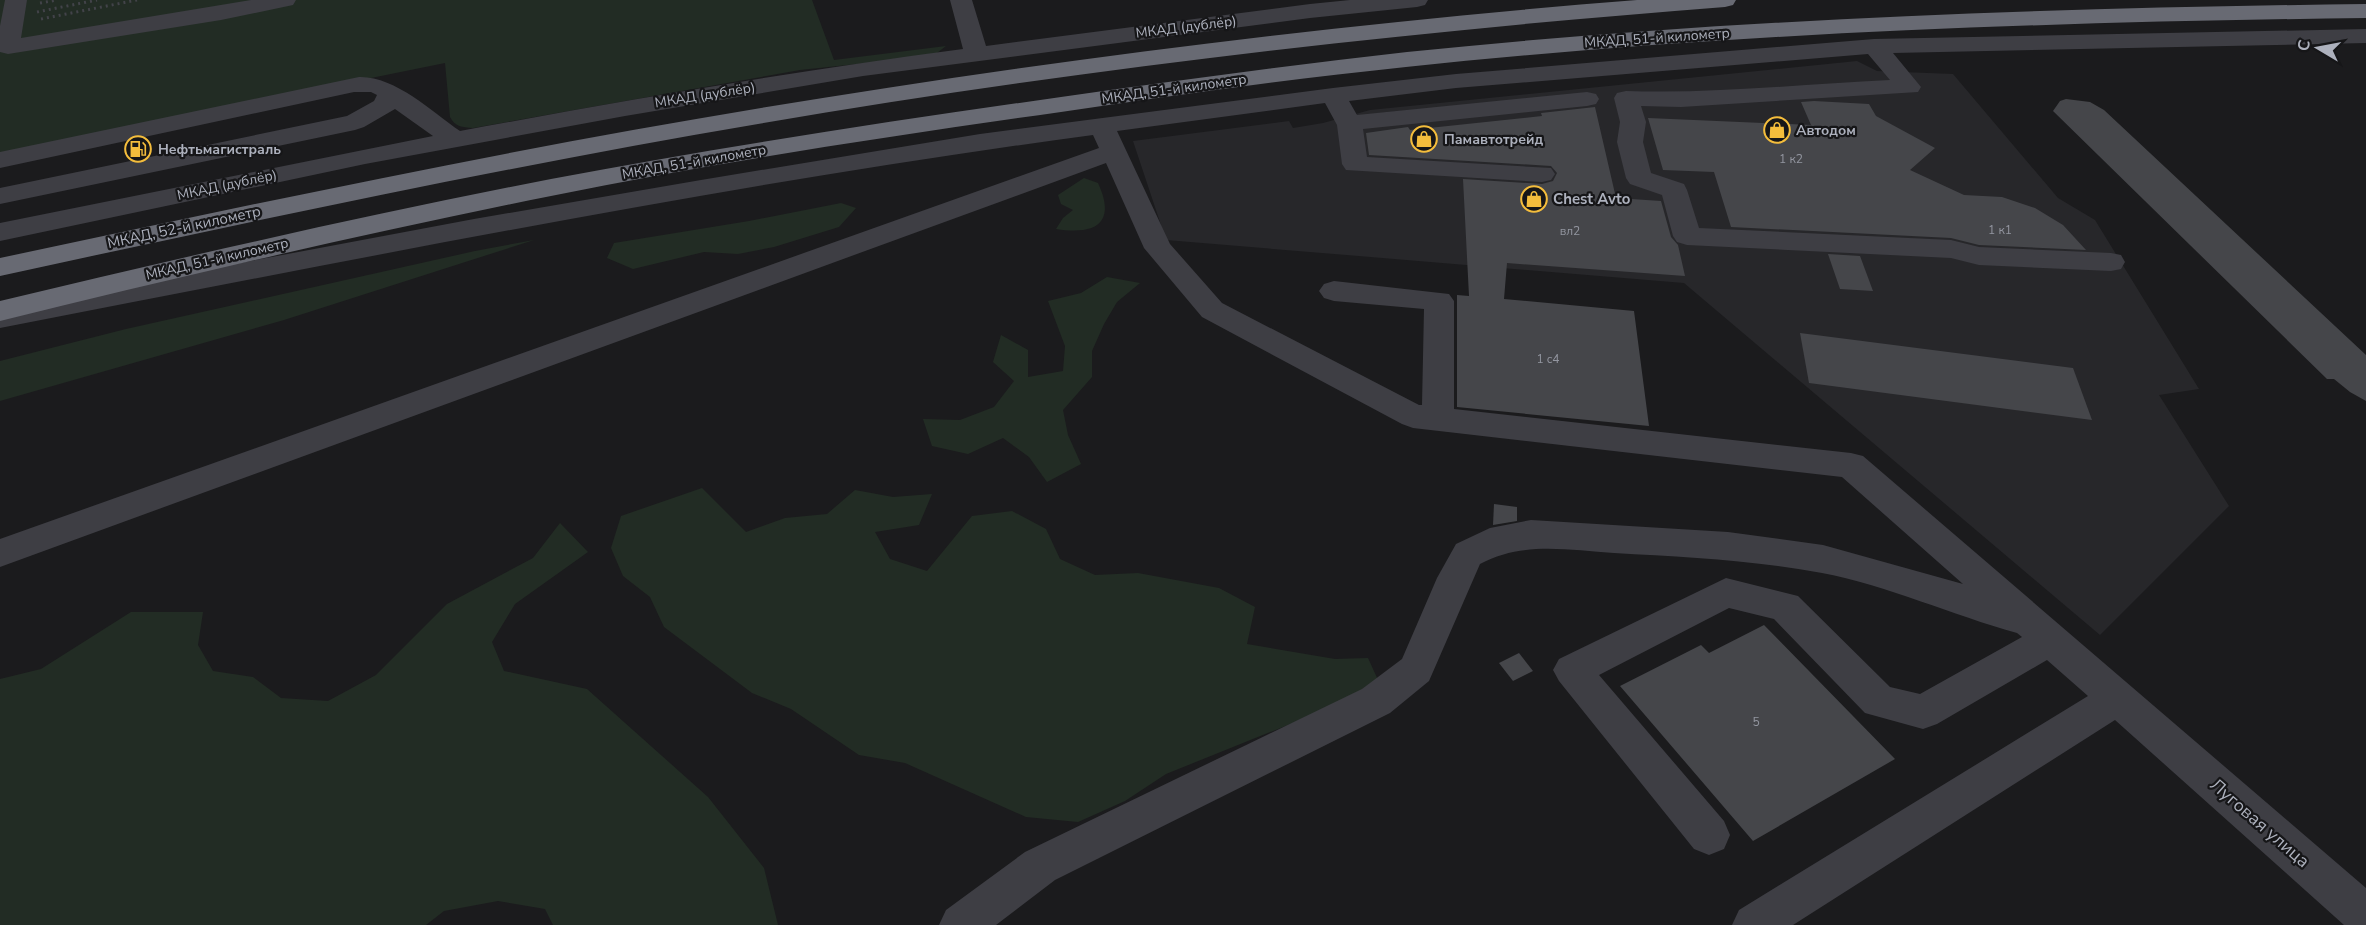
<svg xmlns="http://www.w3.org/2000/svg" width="2366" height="925" viewBox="0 0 2366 925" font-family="'Nunito Sans',sans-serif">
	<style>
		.built { fill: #27272a }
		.green { fill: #222c24 }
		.building { fill: #45464a }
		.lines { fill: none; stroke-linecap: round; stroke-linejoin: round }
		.path { stroke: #424349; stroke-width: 3; stroke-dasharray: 2 4; stroke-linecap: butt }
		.minor { fill: #3e3e44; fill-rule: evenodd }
		.highway { fill: #686a73; fill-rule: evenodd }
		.labels { text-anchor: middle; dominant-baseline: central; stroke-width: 4.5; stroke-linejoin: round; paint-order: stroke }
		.number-label { font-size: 12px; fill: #9396a0 }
		.far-street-label { font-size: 14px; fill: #adb1bd; stroke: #161618 }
		.far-poi-label { font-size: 14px; font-weight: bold; fill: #adb1bd; stroke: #161618; text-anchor: start }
		.poi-label { font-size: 15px; font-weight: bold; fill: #adb1bd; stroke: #161618; text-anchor: start }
		.street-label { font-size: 15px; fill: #adb1bd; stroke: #161618 }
		.near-street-label { font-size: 18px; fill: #adb1bd; stroke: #161618 }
	</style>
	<rect width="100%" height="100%" fill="#1b1b1d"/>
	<path class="built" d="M1857,61L1877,71L1953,74L2058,198L2095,220L2199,389L2159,395L2229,506L2100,635L1684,283L1166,240L1133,141L1289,121L1293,128L1323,123L1370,110Z"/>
	<g class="green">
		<path d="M0,0H812L834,60L946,46L933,56L800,70L473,128C462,127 455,127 450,117L445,63L0,153Z"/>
		<path d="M1084,178L1098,183C1117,224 1095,235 1056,229L1063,218L1073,210L1061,204L1058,195Z"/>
		<path d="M841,203L856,208L839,227L774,247L738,254L704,252L633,269L607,258L614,243L749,221Z"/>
		<path d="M534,240L284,320L0,401V361L126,329L475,251Z"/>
		<path d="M1107,277L1140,283L1117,302L1104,324L1092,351V377L1063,410L1068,435L1081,464L1047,482L1029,457L1003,438L968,454L932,446L923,419L960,420L994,407L1014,381L993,362L1001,335L1028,350V377L1063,371L1065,346L1048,301L1081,293Z"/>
		<path d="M702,488L746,532L785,518L827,514L855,490L893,497L932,494L919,525L875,532L890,559L927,571L972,516L1012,511L1046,529L1060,559L1095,575L1138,573L1219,588L1255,607L1247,644L1335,659L1368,658L1378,680L1340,704L1166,774L1125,801L1078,822L1026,817L905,763L859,755L791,709L752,693L664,627L650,597L623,576L611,548L621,516Z"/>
		<path d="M560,523L588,552L515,604L492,642L504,671L587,689L708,797L764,868L778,925H553L545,909L498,901L444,911L426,925H0V679L41,669L131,612H203L198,645L213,671L253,677L281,698L328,701L376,675L447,604L533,558Z"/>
	</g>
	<g class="building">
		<path d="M2066,99L2090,102L2104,110L2366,355V401L2350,392L2334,379H2327L2053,111L2060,101Z"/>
		<path d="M1814,101L1869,104L1876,116L1935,148L1910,170L1964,195L2002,197L2035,208L2063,225L2086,250L1979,245L1951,238L1731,227L1714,172L1663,170L1648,118L1811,125L1801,102Z"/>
		<path d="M1595,107L1616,198L1661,201L1671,237L1678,245L1685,276L1507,263L1504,299L1634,311L1649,426L1457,407V295L1469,296L1463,179L1542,184L1553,181L1557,173L1551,166L1369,155L1366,133L1408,127L1410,130L1542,116L1541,113Z"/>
		<path d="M1828,254L1860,256L1873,291L1840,289Z"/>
		<path d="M1800,333L2073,368L2092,420L1809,383Z"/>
		<path d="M1494,504L1517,507V521L1493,525Z"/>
		<path d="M1764,625L1895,759L1753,841L1620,686L1701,645L1709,653Z"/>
		<path d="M1519,653L1533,671L1513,681L1499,663Z"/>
	</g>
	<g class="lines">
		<g class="path">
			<path d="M40,3L57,0"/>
			<path d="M37,12L97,0"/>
			<path d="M41,19L137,0"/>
		</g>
		<g class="minor">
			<path d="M5,0H27L21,38L251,0H296L293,5L221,20L8,54L0,52V26Z"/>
			<path d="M950,0H972L986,46L1310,4L1350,0H1428L1425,5L1417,7L1310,18L863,76L625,116L365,164L0,241V223L433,136L395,109L364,127L355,130L0,204V188L347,116L374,101L377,95L371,92H354L0,168V152L359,77C395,76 431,111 460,131C627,100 794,71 963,49Z"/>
			<path d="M2366,29V43L1893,53L1921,87L1918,92L1681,107L1641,106L1646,122L1643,142L1651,173L1684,184L1687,190L1699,228L1951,240L1979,247L2111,253L2121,255L2125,262L2121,269L2111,271L1979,265L1951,258L1687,245L1677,242L1673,236L1662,195L1630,184L1626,178L1617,142L1620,122L1614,98L1617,93L1626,91C1714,94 1802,84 1890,80L1868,54L1456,88L1349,101L1357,115L1587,92L1596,94L1599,99L1596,104L1587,106L1363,129L1367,157L1551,168L1555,174L1551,180L1542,182L1346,170L1342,164L1337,125L1325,103L1117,131L1170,244L1222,303L1419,405H1422L1424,309L1334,301L1324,298L1319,291L1324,284L1334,281L1449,294L1454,301V409L1851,453L1863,456L2366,888V925H2344L2115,720L1793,925H1732L1739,910L2088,696L2047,660L1937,724L1923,729L1865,713L1774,619L1729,608L1599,675L1724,821L1730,835L1724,849L1709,855L1694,849L1559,681L1553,670L1559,659L1726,578L1798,596L1890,687L1920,694L2022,637L2017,633C1952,615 1889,586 1822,573C1753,560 1683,557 1614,553C1568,550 1522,541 1480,564L1429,681L1390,713L1055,880L996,925H939L946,910L1025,852L1362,689L1402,659L1437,578L1456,544L1490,528L1531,520L1728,532L1823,545L1963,584L1842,477L1413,428L1402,424L1202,317L1144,248L1106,163L0,567V539L1099,148L1093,135C726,184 363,258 0,328V308L474,219L701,180L980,134L1333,88L1456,74L1874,39Z"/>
		</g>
		<g class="highway">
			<path d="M1637,0H1736L1733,5L1725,7C1401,32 1078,69 758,124C504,167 252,221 0,276V258C253,204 506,150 761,108C1051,60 1344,23 1637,0Z"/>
			<path d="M2366,4V18C2046,22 1725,33 1406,67C1291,79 1176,95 1061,112C890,136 720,162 551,196C366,233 183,276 0,321V301C183,257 366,215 551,179C720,147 891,121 1061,97C1176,81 1291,65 1407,52C1725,19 2046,8 2366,4Z"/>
		</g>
	</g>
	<defs>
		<g id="shop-ring" transform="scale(1.35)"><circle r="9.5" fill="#161618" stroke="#f4bd3c" stroke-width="1.5"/><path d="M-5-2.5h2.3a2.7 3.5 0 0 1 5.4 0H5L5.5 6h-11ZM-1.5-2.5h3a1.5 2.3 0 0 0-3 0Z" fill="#f4bd3c"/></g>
		<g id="fuel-ring" transform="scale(1.35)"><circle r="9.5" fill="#161618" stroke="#f4bd3c" stroke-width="1.5"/><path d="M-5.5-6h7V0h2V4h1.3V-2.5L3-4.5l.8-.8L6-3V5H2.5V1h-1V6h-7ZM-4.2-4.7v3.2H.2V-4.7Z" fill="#f4bd3c"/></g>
	</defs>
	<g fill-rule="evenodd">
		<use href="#shop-ring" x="1777" y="130"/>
		<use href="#shop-ring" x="1424" y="139"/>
		<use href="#fuel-ring" x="138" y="149"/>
		<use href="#shop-ring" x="1534" y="199"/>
	</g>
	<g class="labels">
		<g class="number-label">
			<text x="1791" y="159">1 к2</text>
			<text x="2000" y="230">1 к1</text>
			<text x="1570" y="231">вл2</text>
			<text x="1548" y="359">1 с4</text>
			<text x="1756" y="722">5</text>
		</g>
		<g class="far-street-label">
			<text transform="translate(1186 27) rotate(-7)">МКАД (дублёр)</text>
			<text transform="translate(1657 38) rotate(-4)">МКАД, 51-й километр</text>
			<text transform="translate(1174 89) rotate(-8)">МКАД, 51-й километр</text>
			<text transform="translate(705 95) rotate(-9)">МКАД (дублёр)</text>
			<text transform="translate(694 162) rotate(-10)">МКАД, 51-й километр</text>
			<text transform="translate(227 185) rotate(-12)">МКАД (дублёр)</text>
			<text transform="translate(217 259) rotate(-13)">МКАД, 51-й километр</text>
		</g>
		<g class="far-poi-label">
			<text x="1796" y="130">Автодом</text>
			<text x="1444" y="139">Памавтотрейд</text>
			<text x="158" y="149">Нефтьмагистраль</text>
		</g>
		<g class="poi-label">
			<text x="1553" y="199">Chest Avto</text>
		</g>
		<g class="street-label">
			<text transform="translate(184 227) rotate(-12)">МКАД, 52-й километр</text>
		</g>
		<g class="near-street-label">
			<text transform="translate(2260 823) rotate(41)">Луговая улица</text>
		</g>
	</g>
	<g transform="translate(2318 48) rotate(280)" stroke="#161618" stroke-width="4.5" paint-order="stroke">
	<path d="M0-4.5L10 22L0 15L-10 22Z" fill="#adb1bd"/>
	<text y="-9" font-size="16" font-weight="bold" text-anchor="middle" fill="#adb1bd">С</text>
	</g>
</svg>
